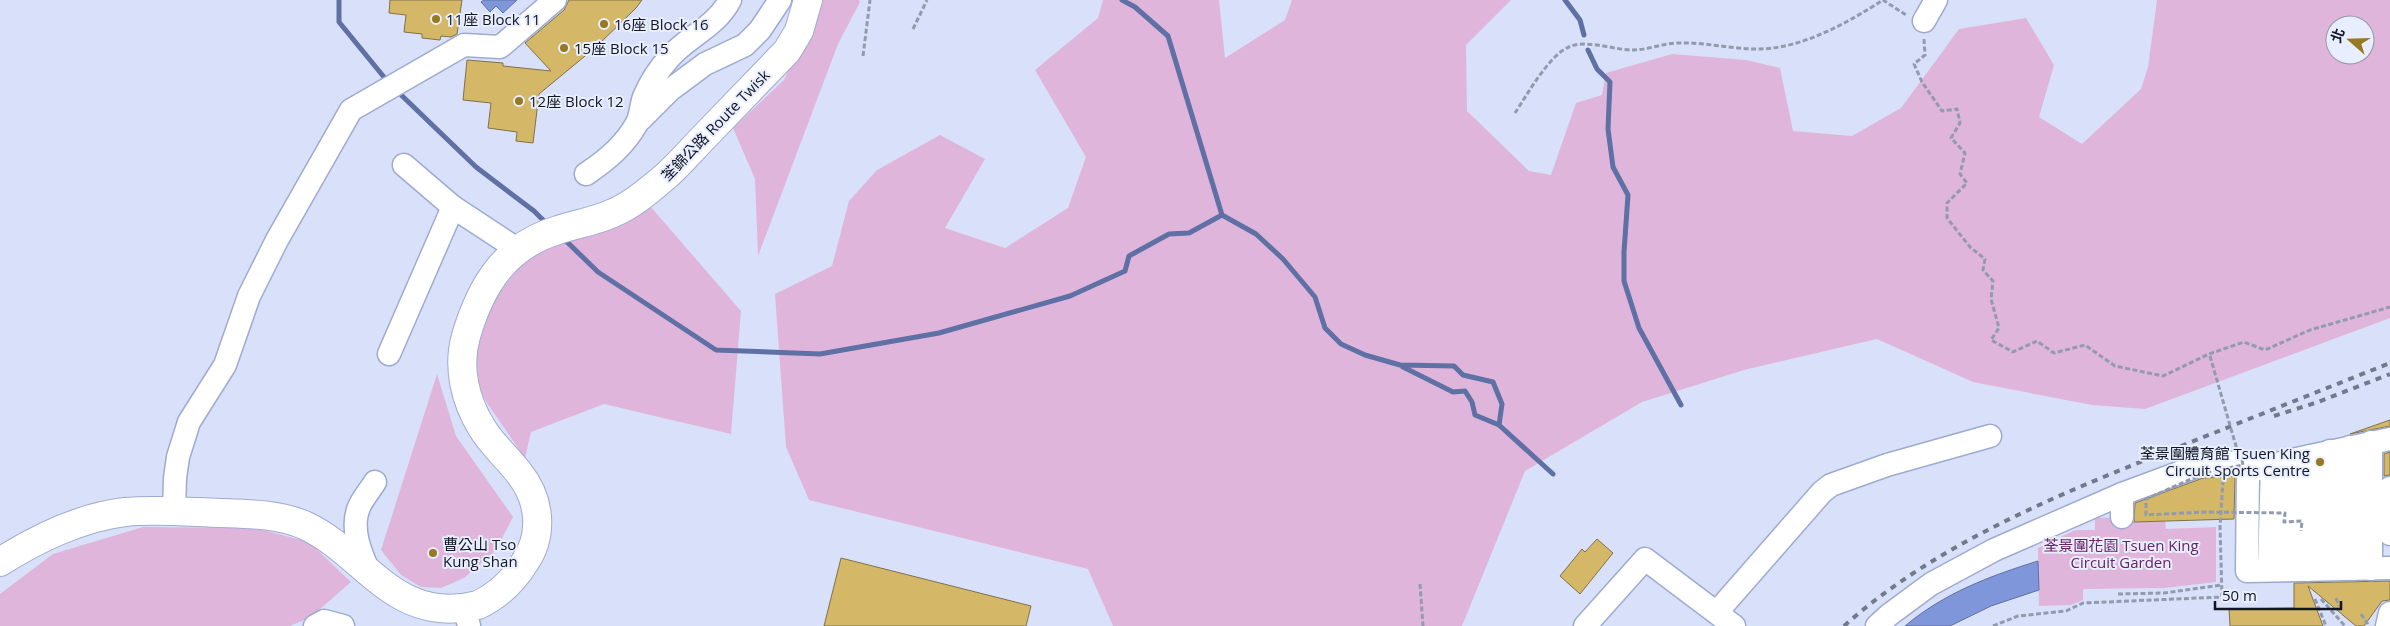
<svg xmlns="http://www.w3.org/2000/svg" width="2390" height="626" viewBox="0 0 2390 626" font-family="'Open Sans','Noto Sans TC',sans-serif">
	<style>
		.green { fill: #e0b5dc; fill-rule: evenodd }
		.water { fill: #7f96db; stroke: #5e70a4 }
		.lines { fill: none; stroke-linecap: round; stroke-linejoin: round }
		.stream { stroke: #5e70a4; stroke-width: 5 }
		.building { fill: #d4b767; stroke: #80714b }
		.minor-casing { stroke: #9eabd1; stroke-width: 25 }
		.major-casing { stroke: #9eabd1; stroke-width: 30 }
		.path { stroke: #929aae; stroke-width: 3; stroke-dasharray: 5 2.5; stroke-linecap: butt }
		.minor { stroke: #fff; stroke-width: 22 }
		.major { stroke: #fff; stroke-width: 28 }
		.rail { stroke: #72798c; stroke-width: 4; stroke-dasharray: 6 6; stroke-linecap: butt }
		.path-bridge { stroke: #929aae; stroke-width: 3; stroke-dasharray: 5 2.5; stroke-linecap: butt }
		.poi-dot { fill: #977922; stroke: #e8eefe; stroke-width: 2 }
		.labels { text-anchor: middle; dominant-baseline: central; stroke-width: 4; stroke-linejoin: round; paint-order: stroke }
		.poi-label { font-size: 15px; fill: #121624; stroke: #e8eefe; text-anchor: start }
		.street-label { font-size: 15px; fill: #121624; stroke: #e8eefe }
		.park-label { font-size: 15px; fill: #692166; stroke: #e8eefe }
	</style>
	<rect width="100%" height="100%" fill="#d8e1f9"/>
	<g class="green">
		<path d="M821,0H859L860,2L838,44L758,256L755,179L733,128L784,80Z"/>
		<path d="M1103,0H1219L1225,58L1285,20L1292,0H1511L1466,45L1467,111L1529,171L1551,175L1576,103L1602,95L1606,73L1672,54L1746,60L1780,68L1793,131L1852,136L1901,108L1959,29L2026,18L2054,65L2039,117L2082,144L2141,89L2148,67L2157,0H2390V318L2145,409L2092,405L1973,382L1877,339L1744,370L1642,402L1525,471L1462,626H1113L1088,569L809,500L786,447L775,294L832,266L849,201L877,170L940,135L985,159L945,228L1005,248L1068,208L1086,157L1035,70L1098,18ZM2335,25H2365V55H2335Z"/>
		<path d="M650,206L741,311L731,434L604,404L531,432L525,458L487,403L479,388L476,354L492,302L525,260L564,242L588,237L623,225Z"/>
		<path d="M437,374L456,436L513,517L496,550L464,578L441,588L421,587L401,575L381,550Z"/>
		<path d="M2133,517L2134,522L2165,521L2166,529L2216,527V582L2164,588L2083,589V600L2071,605L2039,606L2038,548L2075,530H2095V518Z"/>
		<path d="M143,527L255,528L309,542L351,582L311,617L290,626H0V594L53,554Z"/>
	</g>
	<g class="water">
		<path d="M484,0H517L503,13L496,6L490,12L481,2Z"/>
		<path d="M2038,561L2039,590L1991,606L1950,626H1905C1944,593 1990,576 2038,561Z"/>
	</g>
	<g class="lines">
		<g class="stream">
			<path d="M339,0V22L388,82"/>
			<path d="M1122,0L1135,7L1168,36L1222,215L1256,234L1283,259L1315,297L1325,328L1341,344L1365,355L1400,365L1454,366L1463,375L1493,382L1502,404L1499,425L1553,474"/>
			<path d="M1565,0L1580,20L1584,35"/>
			<path d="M1588,50L1597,69L1610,82L1608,129L1613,167L1628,195L1624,252V281L1639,328L1681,405"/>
			<path d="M396,90L476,167L534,211L548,225"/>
			<path d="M562,237L598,272L716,350L820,354L939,333L1070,296L1125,271L1129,256L1169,234L1189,233L1222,215"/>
			<path d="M1403,367L1453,392L1465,391L1472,402L1475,415L1499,425"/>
		</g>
	</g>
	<g class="building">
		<path d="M390,0H462L457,34L451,37L441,36L440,40L422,38V34L404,32L406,15L389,13Z"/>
		<path d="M569,0H642L636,8L596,47L539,94L533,143L516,141L517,132L488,128L491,103L463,100L467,60L503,63V66L551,71L525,43L564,10Z"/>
		<path d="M2390,420V426L2350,434Z"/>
		<path d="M2390,452V475L2384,476V454Z"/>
		<path d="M2235,476L2234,519L2134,522L2135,503L2203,478Z"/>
		<path d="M1597,539L1613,553L1580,594L1560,576L1582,549L1585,552Z"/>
		<path d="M841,558L1031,606L1026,626H824Z"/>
		<path d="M2390,581V600L2382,601L2364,626H2356L2308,586L2323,626H2230L2229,609L2294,608V583Z"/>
	</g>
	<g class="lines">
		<g class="minor-casing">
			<g id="minor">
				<path d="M1924,21L1936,0"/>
				<path d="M641,119L670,90L705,64L745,45L760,30L780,0"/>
				<path d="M404,165L453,207"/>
				<path d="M586,174C607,160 625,145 637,123C641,115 641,105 644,97C650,83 659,69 669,58C688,36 716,27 730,0"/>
				<path d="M389,354L453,207L517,249"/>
				<path d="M2371,442V569"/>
				<path d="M2350,447L2352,569"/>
				<path d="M2330,451V569"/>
				<path d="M2248,472L2292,460L2390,439"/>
				<path d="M2390,488V534"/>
				<path d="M174,512L175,478L178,457L189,422L225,365L249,296L277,240L351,110L464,45L500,47L555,0"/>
				<path d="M2122,517V494"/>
				<path d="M2269,570L2272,465"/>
				<path d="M2289,570L2292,460"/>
				<path d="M2308,570L2311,456"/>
				<path d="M370,574C361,554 349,527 360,505C364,497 370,490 375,482"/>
				<path d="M465,610L469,626"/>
				<path d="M1717,612L1822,492L1831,485L1887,465L1990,436"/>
				<path d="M315,626L324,621L343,626"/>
				<path d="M1585,626L1645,559L1734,626"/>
				<path d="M1877,626L1889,615L1931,584L1994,550L2122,494L2200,465L2243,462L2248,472L2247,571L2390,568"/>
				<path d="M2387,626L2390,613"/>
			</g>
		</g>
		<g class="major-casing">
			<path id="major" d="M0,562C36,539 82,517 125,512C156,509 189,512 221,513C249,514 278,514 304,525C366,553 394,626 478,605C497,596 514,580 525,562C544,534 540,499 519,473C507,457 492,445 482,428C465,401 457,367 466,336C481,285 505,246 558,230C576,224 596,221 613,213C631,206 651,189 666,176C680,164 693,148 706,135C733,107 760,79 787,51L799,31L808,0"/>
		</g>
		<g class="path">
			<path d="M913,29L927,0"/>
			<path d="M1924,39L1925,55L1914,64L1922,82L1942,111L1957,109L1960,123L1951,138L1965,153L1960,174L1967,183L1947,203V218L1970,247L1985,259L1983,270L1993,281L1991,299L1999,328L1991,340L2013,352L2037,341L2054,353L2085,345L2115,366L2163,376L2209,354L2244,342L2265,350L2310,330L2390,307"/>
			<path d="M863,56L870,0"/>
			<path d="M1515,113C1527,95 1549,55 1569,47C1586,39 1614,50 1633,50C1648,50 1663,43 1678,43C1704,42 1731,49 1757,49C1802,49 1847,23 1883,0L1906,15"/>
			<path d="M1420,584L1423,626"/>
			<path d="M2118,594L2164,593L2222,585"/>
			<path d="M2336,598L2339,606"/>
			<path d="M2315,599L2326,626"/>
			<path d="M2321,599L2345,626"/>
			<path d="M2361,614L2368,624"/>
			<path d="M1993,626L2018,616L2066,611L2083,603L2222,597L2220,527L2223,481"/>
		</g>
		<use href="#minor" class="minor"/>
		<use href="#major" class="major"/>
		<g class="rail">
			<path d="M2274,416L2318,402L2390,374"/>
			<path d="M1844,626C1939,541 2069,490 2186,444C2254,417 2322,390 2390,363"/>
		</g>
		<g class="path-bridge">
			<path d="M2210,356L2238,453"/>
			<path d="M2242,460L2243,465L2207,472L2146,499V515L2205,512L2285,513L2284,522L2302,521L2301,531"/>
		</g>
	</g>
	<g class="poi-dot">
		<circle cx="436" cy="19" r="5"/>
		<circle cx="604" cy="24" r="5"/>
		<circle cx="564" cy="48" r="5"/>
		<circle cx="519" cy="101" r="5"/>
		<circle cx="2320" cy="462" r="5"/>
		<circle cx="433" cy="553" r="5"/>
	</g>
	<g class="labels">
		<g class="poi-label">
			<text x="446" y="19">11座 Block 11</text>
			<text x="614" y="24">16座 Block 16</text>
			<text x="574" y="48">15座 Block 15</text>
			<text x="529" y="101">12座 Block 12</text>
			<text x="2310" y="453" text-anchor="end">荃景圍體育館 Tsuen King<tspan x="2310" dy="17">Circuit Sports Centre</tspan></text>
			<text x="443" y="544">曹公山 Tso<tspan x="443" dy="17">Kung Shan</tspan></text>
		</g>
		<g class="street-label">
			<text transform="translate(715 125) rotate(-46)">荃錦公路 Route Twisk</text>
		</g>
		<g class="park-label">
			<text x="2121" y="545">荃景圍花園 Tsuen King<tspan x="2121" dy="17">Circuit Garden</tspan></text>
		</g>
	</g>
	<g transform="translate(2350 40) rotate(290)"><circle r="24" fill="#e8eefe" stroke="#9298a7"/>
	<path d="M0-4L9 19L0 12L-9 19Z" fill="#977922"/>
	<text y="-8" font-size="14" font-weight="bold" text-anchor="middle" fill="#121624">北</text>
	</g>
	<path d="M2215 601v8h126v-8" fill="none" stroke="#121624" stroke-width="2.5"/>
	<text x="2222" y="601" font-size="15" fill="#121624" stroke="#e8eefe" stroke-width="4" paint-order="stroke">50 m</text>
</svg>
